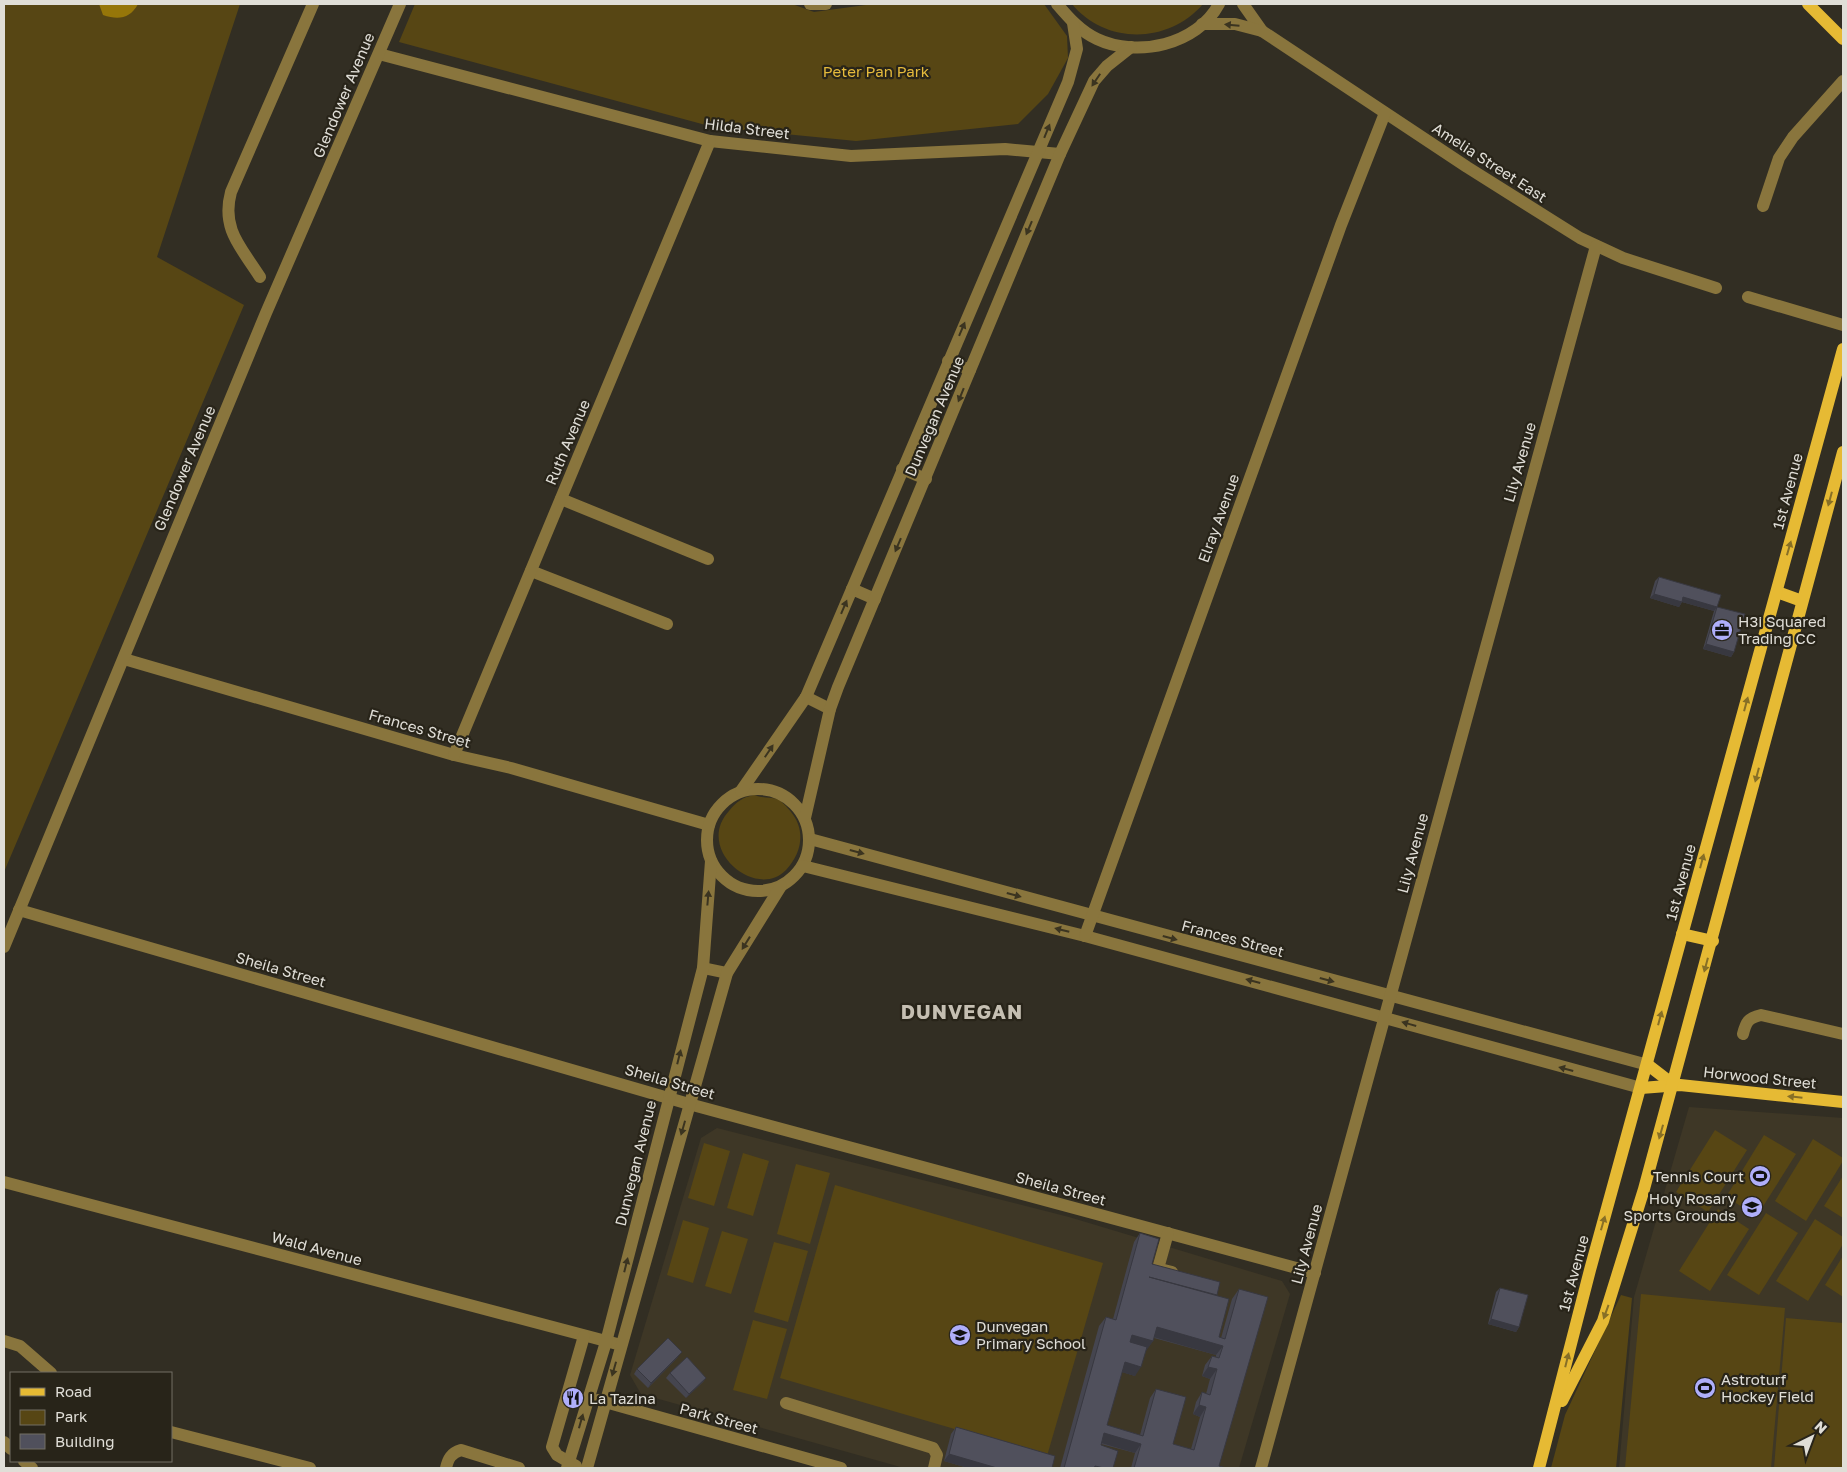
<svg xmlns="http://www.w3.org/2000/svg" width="1847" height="1472" viewBox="0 0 1847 1472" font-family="'Golos Text',sans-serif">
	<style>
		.built { fill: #3e3726 }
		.green { fill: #574614 }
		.water { fill: #967609 }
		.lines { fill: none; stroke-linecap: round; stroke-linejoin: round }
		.minor { stroke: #89753d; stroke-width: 12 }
		.major { stroke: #e6ba34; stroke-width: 12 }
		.wall { fill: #45454f; fill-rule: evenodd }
		.shaded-wall { fill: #383840 }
		.building { fill: #50505c; stroke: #383840; fill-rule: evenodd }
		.oneway { fill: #3b3420 }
		.oneway2 { fill: #876f26 }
		.labels { text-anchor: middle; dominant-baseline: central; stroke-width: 4.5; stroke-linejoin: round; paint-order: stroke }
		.park-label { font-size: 15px; fill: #e6bb3c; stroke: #282419 }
		.street-label { font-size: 15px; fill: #e0ded7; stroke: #282419 }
		.poi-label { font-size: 15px; fill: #e0ded7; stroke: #282419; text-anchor: start }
		.district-label { font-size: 20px; font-weight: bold; letter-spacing: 1px; fill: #c5bfb2; stroke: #282419 }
	</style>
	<rect width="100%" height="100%" fill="#322e23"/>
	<g class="built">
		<path d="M1689,1107L1843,1118V1468H1619L1634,1297Z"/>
		<path d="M717,1128L1069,1217L1282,1281L1290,1294L1239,1468H904L641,1394L630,1375L701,1138Z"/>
	</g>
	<g class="green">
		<path d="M4,4H240L157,257L244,305L4,872Z"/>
		<path d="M415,4H792L814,12L873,4H1044L1067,36L1068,58L1048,94L1018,124L856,141L713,127L399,42Z"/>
		<path d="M1072,4H1203C1169,44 1105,45 1072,4Z"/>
		<path d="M754,795C761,798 769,797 777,799C782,801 787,807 791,812C806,830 802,853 786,870C756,901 694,849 729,811C736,802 743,797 754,795Z"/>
		<path d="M1715,1130L1747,1150L1708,1212L1676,1192Z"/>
		<path d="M1764,1135L1796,1154L1757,1216L1726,1197Z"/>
		<path d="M1813,1139L1843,1158V1161L1806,1221L1775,1201Z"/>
		<path d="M704,1143L730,1151L714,1206L688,1198Z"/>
		<path d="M743,1153L769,1161L753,1216L727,1208Z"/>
		<path d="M796,1164L830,1173L810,1244L777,1234Z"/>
		<path d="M1843,1176V1218L1824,1206Z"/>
		<path d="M835,1185L1103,1263L1047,1456L780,1378Z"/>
		<path d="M1718,1209L1749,1229L1710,1291L1679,1271Z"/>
		<path d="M1766,1213L1798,1233L1759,1295L1727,1275Z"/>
		<path d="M1815,1219L1843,1237V1244L1808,1301L1776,1281Z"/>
		<path d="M683,1220L709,1228L693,1283L667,1275Z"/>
		<path d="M722,1231L748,1239L731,1294L705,1286Z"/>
		<path d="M774,1242L808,1251L788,1322L754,1312Z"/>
		<path d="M1843,1256V1297L1825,1285Z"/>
		<path d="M1641,1294L1785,1308L1771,1468H1625Z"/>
		<path d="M1621,1295L1632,1298L1616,1468H1551L1565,1415Z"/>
		<path d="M1786,1318L1843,1323V1468H1774Z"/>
		<path d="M753,1320L787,1329L767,1399L733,1390Z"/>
	</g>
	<path class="water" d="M99,4H138C130,19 118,20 103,15Z"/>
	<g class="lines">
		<g class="minor">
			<path d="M810,4H826"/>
			<path d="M1057,4C1069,18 1080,31 1097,39C1137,58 1197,45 1219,4"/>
			<path d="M1243,4L1262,31"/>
			<path d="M1202,24H1235L1262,31L1467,167L1580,238L1623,258L1716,288"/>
			<path d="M379,54L710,141L851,156L1005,149L1060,154"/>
			<path d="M1763,206L1779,158L1793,137L1843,81"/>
			<path d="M260,277C241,247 221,229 231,192L313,4"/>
			<path d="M1748,297L1843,325"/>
			<path d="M948,361L970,370"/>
			<path d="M902,469L926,479"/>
			<path d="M561,499L708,559"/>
			<path d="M531,571L667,624"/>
			<path d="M852,589L875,599"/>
			<path d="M124,659L454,755L511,768L709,825"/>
			<path d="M806,697L830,709"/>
			<path d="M454,755L710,141"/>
			<circle cx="758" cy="840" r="51"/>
			<path d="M741,791L806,697L1068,82L1077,49L1073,23"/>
			<path d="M805,818L830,709L838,687L1060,154L1094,81L1107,66L1131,47"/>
			<path d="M810,839L1648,1065"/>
			<path d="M803,866L1085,936L1641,1088"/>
			<path d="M19,910L689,1104L1315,1273"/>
			<path d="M1085,936L1341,225L1385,113"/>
			<path d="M4,947L266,313L400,4"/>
			<path d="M703,968L727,973"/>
			<path d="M1743,1034C1746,1022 1748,1018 1761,1015L1843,1034"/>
			<path d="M4,1182L621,1345"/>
			<path d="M1168,1233L1159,1265L1160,1269L1172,1272"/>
			<path d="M4,1341L20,1346L51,1373"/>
			<path d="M598,1400L841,1468"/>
			<path d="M786,1403L933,1448L937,1455L934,1468"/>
			<path d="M171,1432L310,1468"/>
			<path d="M4,1442L11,1449"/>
			<path d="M24,1461L32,1468"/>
			<path d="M576,1466L557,1455L552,1447L584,1336"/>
			<path d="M446,1468C448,1459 451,1453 461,1450L519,1468"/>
			<path d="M567,1468L606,1342L703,968L711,861"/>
			<path d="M587,1468L727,973L781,886"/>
			<path d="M1261,1468L1596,246"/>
		</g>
		<g class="major">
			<path d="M1808,4L1843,39"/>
			<path d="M1777,592L1802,601"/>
			<path d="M1682,934L1713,941"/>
			<path d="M1648,1065L1674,1085"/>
			<path d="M1641,1088L1680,1085L1843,1102"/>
			<path d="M1562,1401L1603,1321L1644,1189L1843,452"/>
			<path d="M1539,1468L1590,1270L1843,349"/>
		</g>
	</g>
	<g class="wall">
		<path d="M1659,577L1717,607L1734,652L1731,657L1703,649L1714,611L1682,602L1679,607L1650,598L1655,581Z"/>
		<path d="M1140,1233L1152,1264L1217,1295H1216L1219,1337L1221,1338L1232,1299L1239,1289L1219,1466L1226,1468H1131L1135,1453L1101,1444V1445L1113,1468H1060L1099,1326L1106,1317L1113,1319L1134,1242ZM1154,1338L1216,1355V1357L1212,1356L1205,1365L1202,1376L1210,1379L1206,1394L1202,1392L1196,1402L1193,1414L1200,1417L1191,1449L1173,1444L1156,1389L1150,1398L1140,1435L1107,1425L1122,1372L1135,1376L1146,1350L1153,1341Z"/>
		<path d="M1500,1288L1519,1327L1516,1332L1488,1324L1496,1292Z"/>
		<path d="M678,1357L648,1388L634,1374L637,1369Z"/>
		<path d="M670,1373L706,1378L703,1382L686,1398L666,1378Z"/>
		<path d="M956,1427L1052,1468H968L944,1461L951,1434Z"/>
	</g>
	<g class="shaded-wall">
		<path d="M1654,594L1683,597L1717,607L1714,611L1682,602L1679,607L1650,598Z"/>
		<path d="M1706,644L1734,652L1731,657L1703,649Z"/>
		<path d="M1491,1319L1519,1327L1516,1332L1488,1324Z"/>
		<path d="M1157,1327L1223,1346L1216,1355L1150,1336Z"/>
		<path d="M1132,1335L1153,1341L1146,1351L1125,1345Z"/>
		<path d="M682,1352L678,1357L648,1388L651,1383Z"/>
		<path d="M1125,1362L1141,1367L1135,1376L1118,1371Z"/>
		<path d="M1208,1367L1217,1369L1210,1379L1202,1376Z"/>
		<path d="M706,1378L703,1382L686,1398L689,1394Z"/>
		<path d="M1199,1405L1206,1407L1200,1417L1193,1414Z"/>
		<path d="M1104,1433L1141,1444L1135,1453L1098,1442Z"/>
		<path d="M949,1454L997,1468H968L944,1461Z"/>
		<path d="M1095,1466L1104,1468H1093Z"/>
	</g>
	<g class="building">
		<path d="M1659,577L1721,595L1717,607L1683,597L1682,602L1654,594Z"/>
		<path d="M1717,607L1745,614L1734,652L1706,644Z"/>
		<path d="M1140,1233L1159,1239L1152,1264L1220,1282L1217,1295L1149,1277L1229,1299L1219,1337L1225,1339L1239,1289L1268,1297L1219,1466L1226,1468H1134L1141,1444L1104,1433L1101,1445L1118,1451L1113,1468H1104L1095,1466L1094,1468H1064L1106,1317L1116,1320ZM1157,1327L1223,1346L1219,1358L1212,1356L1208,1367L1217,1369L1210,1395L1202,1392L1199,1405L1206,1407L1194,1450L1173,1444L1186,1397L1156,1389L1143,1436L1107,1425L1125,1362L1141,1367L1147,1347L1130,1342L1132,1335L1153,1341Z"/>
		<path d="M1500,1288L1528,1295L1519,1327L1491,1319Z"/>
		<path d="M668,1338L682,1352L651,1383L637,1369Z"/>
		<path d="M687,1357L706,1378L689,1394L670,1373Z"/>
		<path d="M956,1427L1055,1456L1052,1468H997L949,1454Z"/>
	</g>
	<defs><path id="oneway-solid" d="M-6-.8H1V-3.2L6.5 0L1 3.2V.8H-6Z" transform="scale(1.25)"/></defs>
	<g class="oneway">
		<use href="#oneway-solid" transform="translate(1232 25) rotate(-175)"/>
		<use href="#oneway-solid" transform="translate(1096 80) rotate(124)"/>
		<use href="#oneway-solid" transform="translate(1047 131) rotate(-68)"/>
		<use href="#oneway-solid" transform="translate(1029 228) rotate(113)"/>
		<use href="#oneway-solid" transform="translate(962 329) rotate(-67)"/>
		<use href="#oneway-solid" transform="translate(961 395) rotate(112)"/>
		<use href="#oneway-solid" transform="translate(898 545) rotate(113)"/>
		<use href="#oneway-solid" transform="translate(844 607) rotate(-67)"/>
		<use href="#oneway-solid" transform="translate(769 751) rotate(-56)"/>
		<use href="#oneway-solid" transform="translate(857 852) rotate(15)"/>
		<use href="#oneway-solid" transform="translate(1014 895) rotate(15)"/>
		<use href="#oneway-solid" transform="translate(708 898) rotate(-85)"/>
		<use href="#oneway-solid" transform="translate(1062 930) rotate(-166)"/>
		<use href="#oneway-solid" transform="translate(1170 938) rotate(15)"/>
		<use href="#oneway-solid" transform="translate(746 943) rotate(122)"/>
		<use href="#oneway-solid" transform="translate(1327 980) rotate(15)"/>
		<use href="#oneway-solid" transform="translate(1253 981) rotate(-165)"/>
		<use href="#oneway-solid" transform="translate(1409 1024) rotate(-164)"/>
		<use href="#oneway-solid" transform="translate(679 1057) rotate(-76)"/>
		<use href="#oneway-solid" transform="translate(1566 1069) rotate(-165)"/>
		<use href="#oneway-solid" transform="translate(683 1128) rotate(106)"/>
		<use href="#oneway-solid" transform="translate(626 1265) rotate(-76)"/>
		<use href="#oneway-solid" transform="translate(614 1369) rotate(106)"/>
		<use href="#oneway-solid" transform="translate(581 1421) rotate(-74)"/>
	</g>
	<g class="oneway2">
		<use href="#oneway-solid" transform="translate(1830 499) rotate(105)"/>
		<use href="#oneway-solid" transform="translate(1789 548) rotate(-74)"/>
		<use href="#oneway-solid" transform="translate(1746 704) rotate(-75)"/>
		<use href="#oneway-solid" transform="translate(1757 775) rotate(105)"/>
		<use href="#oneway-solid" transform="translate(1702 861) rotate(-75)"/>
		<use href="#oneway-solid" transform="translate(1706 965) rotate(105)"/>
		<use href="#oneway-solid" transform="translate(1660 1018) rotate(-75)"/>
		<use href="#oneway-solid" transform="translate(1795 1097) rotate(-174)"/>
		<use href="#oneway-solid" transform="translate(1661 1132) rotate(106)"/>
		<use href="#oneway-solid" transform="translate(1603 1223) rotate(-74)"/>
		<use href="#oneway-solid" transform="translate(1606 1312) rotate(110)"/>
		<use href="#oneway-solid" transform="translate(1567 1360) rotate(-76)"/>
	</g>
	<defs>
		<g id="office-disc" transform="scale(1.125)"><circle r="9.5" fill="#afaefa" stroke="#282419"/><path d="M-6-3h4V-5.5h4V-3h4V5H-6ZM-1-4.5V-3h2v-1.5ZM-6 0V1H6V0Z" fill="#111"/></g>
		<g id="stadium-disc" transform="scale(1.125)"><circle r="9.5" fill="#afaefa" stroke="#282419"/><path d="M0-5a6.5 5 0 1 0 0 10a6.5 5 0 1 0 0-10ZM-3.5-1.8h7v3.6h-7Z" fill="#111"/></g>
		<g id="school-disc" transform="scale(1.125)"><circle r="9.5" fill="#afaefa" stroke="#282419"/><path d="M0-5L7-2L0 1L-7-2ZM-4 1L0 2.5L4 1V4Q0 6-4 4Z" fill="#111"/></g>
		<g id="restaurant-disc" transform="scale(1.125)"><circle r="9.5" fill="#afaefa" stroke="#282419"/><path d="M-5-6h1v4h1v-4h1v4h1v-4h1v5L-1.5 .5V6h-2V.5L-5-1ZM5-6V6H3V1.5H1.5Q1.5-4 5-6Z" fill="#111"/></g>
	</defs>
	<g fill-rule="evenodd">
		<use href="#office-disc" x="1722" y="630"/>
		<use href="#stadium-disc" x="1760" y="1176"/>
		<use href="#school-disc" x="1752" y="1207"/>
		<use href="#school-disc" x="960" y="1335"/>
		<use href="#stadium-disc" x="1705" y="1388"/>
		<use href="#restaurant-disc" x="573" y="1398"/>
	</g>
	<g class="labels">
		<g class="park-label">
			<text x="876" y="71">Peter Pan Park</text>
		</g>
		<g class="street-label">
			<text transform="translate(343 95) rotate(-67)">Glendower Avenue</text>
			<text transform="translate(747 128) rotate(7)">Hilda Street</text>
			<text transform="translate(1490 162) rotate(33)">Amelia Street East</text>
			<text transform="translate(934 416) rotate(-67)">Dunvegan Avenue</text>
			<text transform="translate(567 442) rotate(-67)">Ruth Avenue</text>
			<text transform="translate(1519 462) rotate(-74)">Lily Avenue</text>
			<text transform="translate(184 468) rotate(-67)">Glendower Avenue</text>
			<text transform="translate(1787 491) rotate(-75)">1st Avenue</text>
			<text transform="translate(1218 518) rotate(-70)">Elray Avenue</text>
			<text transform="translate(420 728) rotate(16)">Frances Street</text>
			<text transform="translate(1412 853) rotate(-75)">Lily Avenue</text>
			<text transform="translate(1680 882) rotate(-75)">1st Avenue</text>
			<text transform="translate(1233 938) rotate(15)">Frances Street</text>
			<text transform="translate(281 969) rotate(16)">Sheila Street</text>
			<text transform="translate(1760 1077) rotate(6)">Horwood Street</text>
			<text transform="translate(670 1081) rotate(16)">Sheila Street</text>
			<text transform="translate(635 1163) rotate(-76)">Dunvegan Avenue</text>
			<text transform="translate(1061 1188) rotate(15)">Sheila Street</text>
			<text transform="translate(1306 1244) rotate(-75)">Lily Avenue</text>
			<text transform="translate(317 1248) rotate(15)">Wald Avenue</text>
			<text transform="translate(1573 1273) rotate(-75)">1st Avenue</text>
			<text transform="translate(719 1418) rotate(15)">Park Street</text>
		</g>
		<g class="poi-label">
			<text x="1738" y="621">H3i Squared<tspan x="1738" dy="17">Trading CC</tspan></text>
			<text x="1744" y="1176" text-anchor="end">Tennis Court</text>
			<text x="1736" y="1198" text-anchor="end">Holy Rosary<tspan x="1736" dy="17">Sports Grounds</tspan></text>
			<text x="976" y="1326">Dunvegan<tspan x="976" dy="17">Primary School</tspan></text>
			<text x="1721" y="1379">Astroturf<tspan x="1721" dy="17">Hockey Field</tspan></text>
			<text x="589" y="1398">La Tazina</text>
		</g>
		<g class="district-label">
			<text x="962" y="1011">DUNVEGAN</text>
		</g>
	</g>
	<rect width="1847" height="1472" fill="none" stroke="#e0ded7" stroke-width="10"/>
	<rect x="10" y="1372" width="162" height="90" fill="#282419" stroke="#726e65"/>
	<rect x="20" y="1388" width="25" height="8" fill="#e6ba34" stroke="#726e65"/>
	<text x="55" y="1397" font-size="15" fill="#e0ded7">Road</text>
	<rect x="20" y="1410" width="25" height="15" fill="#574614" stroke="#726e65"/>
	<text x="55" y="1422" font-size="15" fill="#e0ded7">Park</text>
	<rect x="20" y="1434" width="25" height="15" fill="#50505c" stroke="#726e65"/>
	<text x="55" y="1447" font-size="15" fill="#e0ded7">Building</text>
	<g transform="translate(1812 1437) rotate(42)" stroke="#282419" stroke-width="4" paint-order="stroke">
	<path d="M0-4L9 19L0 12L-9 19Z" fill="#e0ded7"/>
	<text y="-8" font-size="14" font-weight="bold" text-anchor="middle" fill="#e0ded7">N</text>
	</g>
</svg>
